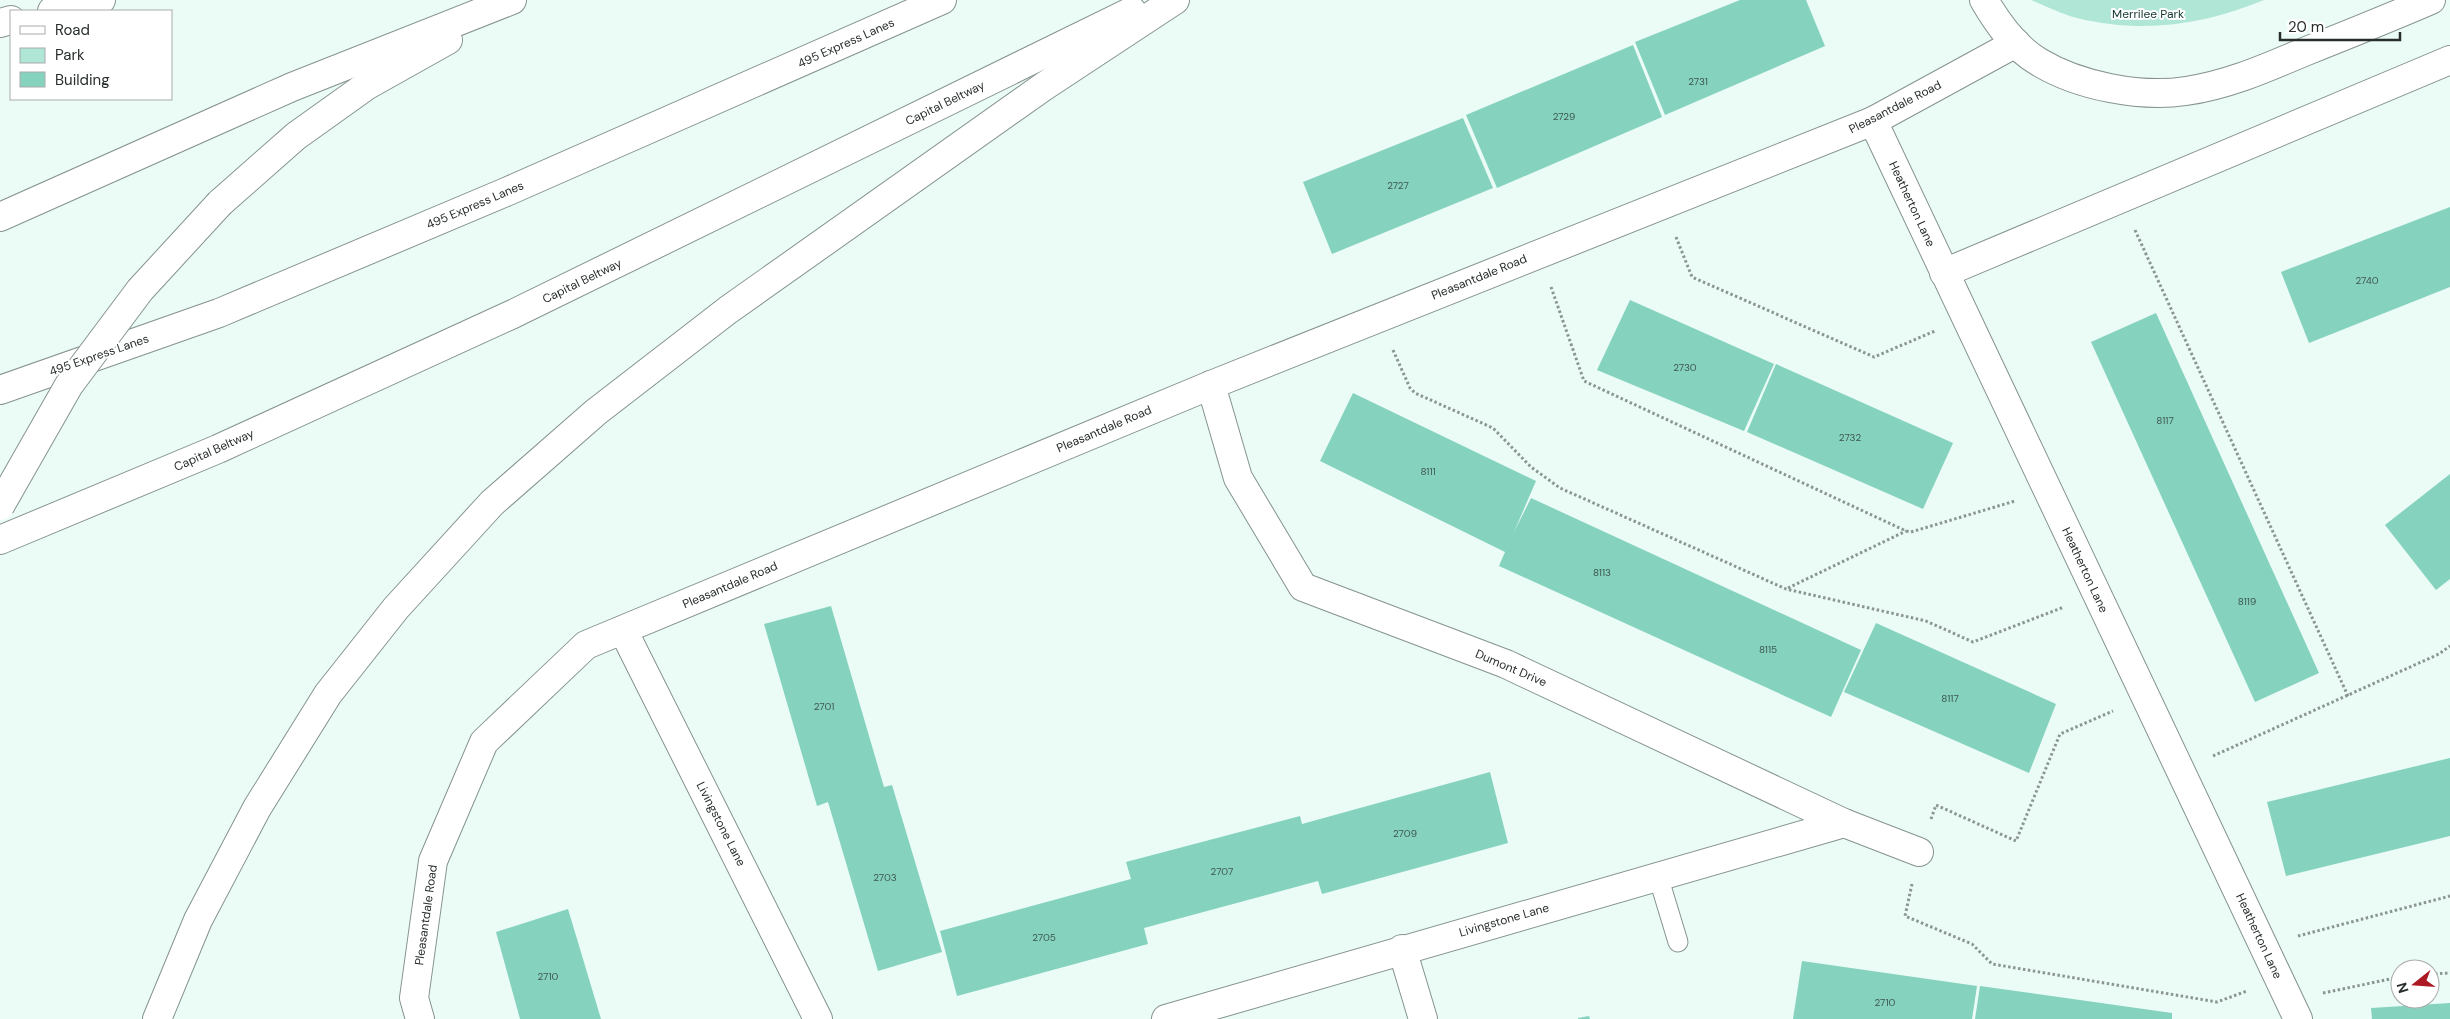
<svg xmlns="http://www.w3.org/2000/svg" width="2450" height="1019" viewBox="0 0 2450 1019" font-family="'DM Sans',sans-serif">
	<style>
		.green { fill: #afe6d6 }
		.building { fill: #85d3be }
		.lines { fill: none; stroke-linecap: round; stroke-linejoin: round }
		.lane-casing { stroke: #85938e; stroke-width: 21 }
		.street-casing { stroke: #85938e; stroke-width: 30 }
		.highway-casing { stroke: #85938e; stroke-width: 30 }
		.path { stroke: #8b9693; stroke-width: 3; stroke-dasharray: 2.5 2.5; stroke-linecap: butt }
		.lane { stroke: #fff; stroke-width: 19 }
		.street { stroke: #fff; stroke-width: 28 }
		.highway { stroke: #fff; stroke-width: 28 }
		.highway-bridge-casing { stroke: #85938e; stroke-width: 30; stroke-linecap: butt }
		.highway-bridge { stroke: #fff; stroke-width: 28 }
		.labels { text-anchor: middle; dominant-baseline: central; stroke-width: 4; stroke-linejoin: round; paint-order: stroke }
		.number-label { font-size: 10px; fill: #3f5751 }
		.park-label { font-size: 12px; fill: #13382f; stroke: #fff }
		.street-label { font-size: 12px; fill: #282e2d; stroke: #fff }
	</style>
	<rect width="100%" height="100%" fill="#ebfbf6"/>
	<path class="green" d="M2031,0H2264C2203,25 2143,34 2077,18C2062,14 2046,6 2031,0Z"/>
	<g class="building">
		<path d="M1740,0H1806L1825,46L1665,115L1635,42Z"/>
		<path d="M1633,45L1662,117L1497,188L1466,115Z"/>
		<path d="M1463,118L1493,188L1332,254L1303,182Z"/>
		<path d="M2450,207V287L2309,343L2281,272Z"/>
		<path d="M1630,300L1774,364L1744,431L1597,370Z"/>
		<path d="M2156,313L2319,673L2255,702L2091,342Z"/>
		<path d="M1776,364L1953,443L1923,509L1747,432Z"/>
		<path d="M1353,393L1536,481L1514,532L1531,498L1861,650L1831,717L1499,566L1505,552L1320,461Z"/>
		<path d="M2450,474V579L2436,590L2385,525Z"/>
		<path d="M831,606L884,787L892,785L942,952L878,971L828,802L817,806L764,624Z"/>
		<path d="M1876,623L2056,704L2029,773L1844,692Z"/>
		<path d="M2450,758V836L2286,876L2267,802Z"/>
		<path d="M1490,772L1508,843L1322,894L1318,881L1144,928L1148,944L957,996L940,931L1131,879L1126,862L1300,816L1302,824Z"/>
		<path d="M568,909L601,1019H520L496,932Z"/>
		<path d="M1802,961L1977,986L1972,1019H1793Z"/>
		<path d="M1980,986L2172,1013V1019H1975Z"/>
		<path d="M2450,1003V1019H2372L2371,1008Z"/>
		<path d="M1589,1016L1590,1019H1578V1018Z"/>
	</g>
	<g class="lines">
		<g class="lane-casing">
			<path id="lane" d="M1658,876L1678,942"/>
		</g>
		<g class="street-casing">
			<g id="street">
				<path d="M1984,0C1998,24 2015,48 2039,62C2079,86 2140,98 2186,91C2228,85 2266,68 2304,52C2347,35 2389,18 2431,0"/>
				<path d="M1873,121L2298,1019"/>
				<path d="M1944,273L2450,60"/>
				<path d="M1211,385L1238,478L1303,587L1506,664L1844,823L1919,852"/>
				<path d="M623,630L818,1019"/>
				<path d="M1402,949L1423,1019"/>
				<path d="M420,1019L414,998L433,861L484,742L586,645L1211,385L1873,121L2016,43"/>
				<path d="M1166,1019L1844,823"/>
			</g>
		</g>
		<g class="highway-casing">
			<g id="highway">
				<path d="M52,11L101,0"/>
				<path d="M0,23L11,20"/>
				<path d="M220,203L296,136L366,86L448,40"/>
				<path d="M0,217L292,87L512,0"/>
				<path d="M0,390L219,313L506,192L942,0"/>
				<path d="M0,540L218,449L513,314L1132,11"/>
				<path d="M157,1019L198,920L257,808L328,694L396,608L492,503L596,412L728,310L1043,87L1175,0"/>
			</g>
		</g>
		<g class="path">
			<path d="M2135,230L2348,696"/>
			<path d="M1676,237L1692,277L1874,357L1935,331"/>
			<path d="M1551,287L1584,381L1906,531L1911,532L2015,501"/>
			<path d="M1393,350L1410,388L1415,393L1493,428L1531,467L1560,488L1786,589L1926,621L1973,642L2064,607"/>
			<path d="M1788,588L1906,531"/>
			<path d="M2213,756L2439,654L2450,646"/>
			<path d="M1931,819L1936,805L2016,841L2060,734L2113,711"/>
			<path d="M1912,884L1905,916L1972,944L1992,964L2217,1002L2247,991"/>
			<path d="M2298,936L2450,896"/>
			<path d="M2430,974L2450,973"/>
			<path d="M2323,993L2400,977"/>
		</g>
		<use href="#lane" class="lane"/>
		<use href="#street" class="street"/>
		<use href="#highway" class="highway"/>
		<g class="highway-bridge-casing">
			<path id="highway-bridge" d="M0,506L69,385L140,290L220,203"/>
		</g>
		<use href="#highway-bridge" class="highway-bridge"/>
	</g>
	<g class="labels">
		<g class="number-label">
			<text x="1698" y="81">2731</text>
			<text x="1564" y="116">2729</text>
			<text x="1398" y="185">2727</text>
			<text x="2367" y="280">2740</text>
			<text x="1685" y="367">2730</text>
			<text x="2165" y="420">8117</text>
			<text x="1850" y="437">2732</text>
			<text x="1428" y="471">8111</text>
			<text x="1602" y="572">8113</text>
			<text x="2247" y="601">8119</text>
			<text x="1768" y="649">8115</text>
			<text x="1950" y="698">8117</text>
			<text x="824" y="706">2701</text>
			<text x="1405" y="833">2709</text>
			<text x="1222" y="871">2707</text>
			<text x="885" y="877">2703</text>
			<text x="1044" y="937">2705</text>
			<text x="548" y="976">2710</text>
			<text x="1885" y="1002">2710</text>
		</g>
		<g class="park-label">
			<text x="2148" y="14">Merrilee Park</text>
		</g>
		<g class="street-label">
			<text transform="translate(846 43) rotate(-24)">495 Express Lanes</text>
			<text transform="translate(945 103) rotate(-26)">Capital Beltway</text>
			<text transform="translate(1895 107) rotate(-27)">Pleasantdale Road</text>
			<text transform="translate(1912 204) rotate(65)">Heatherton Lane</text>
			<text transform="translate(475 205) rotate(-23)">495 Express Lanes</text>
			<text transform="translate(1479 277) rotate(-22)">Pleasantdale Road</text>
			<text transform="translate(582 281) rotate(-26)">Capital Beltway</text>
			<text transform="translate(99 355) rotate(-19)">495 Express Lanes</text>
			<text transform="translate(1104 429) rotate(-23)">Pleasantdale Road</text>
			<text transform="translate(214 450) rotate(-24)">Capital Beltway</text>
			<text transform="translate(2085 570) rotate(65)">Heatherton Lane</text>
			<text transform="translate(730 585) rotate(-23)">Pleasantdale Road</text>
			<text transform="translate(1511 668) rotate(23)">Dumont Drive</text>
			<text transform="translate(721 824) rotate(63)">Livingstone Lane</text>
			<text transform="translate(426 915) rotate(-82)">Pleasantdale Road</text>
			<text transform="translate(1504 920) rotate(-16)">Livingstone Lane</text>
			<text transform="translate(2259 936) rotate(65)">Heatherton Lane</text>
		</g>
	</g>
	<rect x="10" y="10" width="162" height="90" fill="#ffffff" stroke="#a9abab"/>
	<rect x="20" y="26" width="25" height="8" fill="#ffffff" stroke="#a9abab"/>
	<text x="55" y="35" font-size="15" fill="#282e2d">Road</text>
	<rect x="20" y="48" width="25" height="15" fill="#afe6d6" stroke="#a9abab"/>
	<text x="55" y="60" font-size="15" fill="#282e2d">Park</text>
	<rect x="20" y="72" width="25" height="15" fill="#85d3be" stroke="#a9abab"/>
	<text x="55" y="85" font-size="15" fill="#282e2d">Building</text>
	<g transform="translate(2415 984) rotate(253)"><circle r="24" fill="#ffffff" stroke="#a9abab"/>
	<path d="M0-4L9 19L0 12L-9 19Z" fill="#ad1a24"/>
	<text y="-8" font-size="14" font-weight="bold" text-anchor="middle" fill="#282e2d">N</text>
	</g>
	<path d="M2280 32v8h120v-8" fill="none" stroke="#282e2d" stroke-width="2.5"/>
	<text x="2288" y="32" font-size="15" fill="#282e2d" stroke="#ffffff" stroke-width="4" paint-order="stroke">20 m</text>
</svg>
